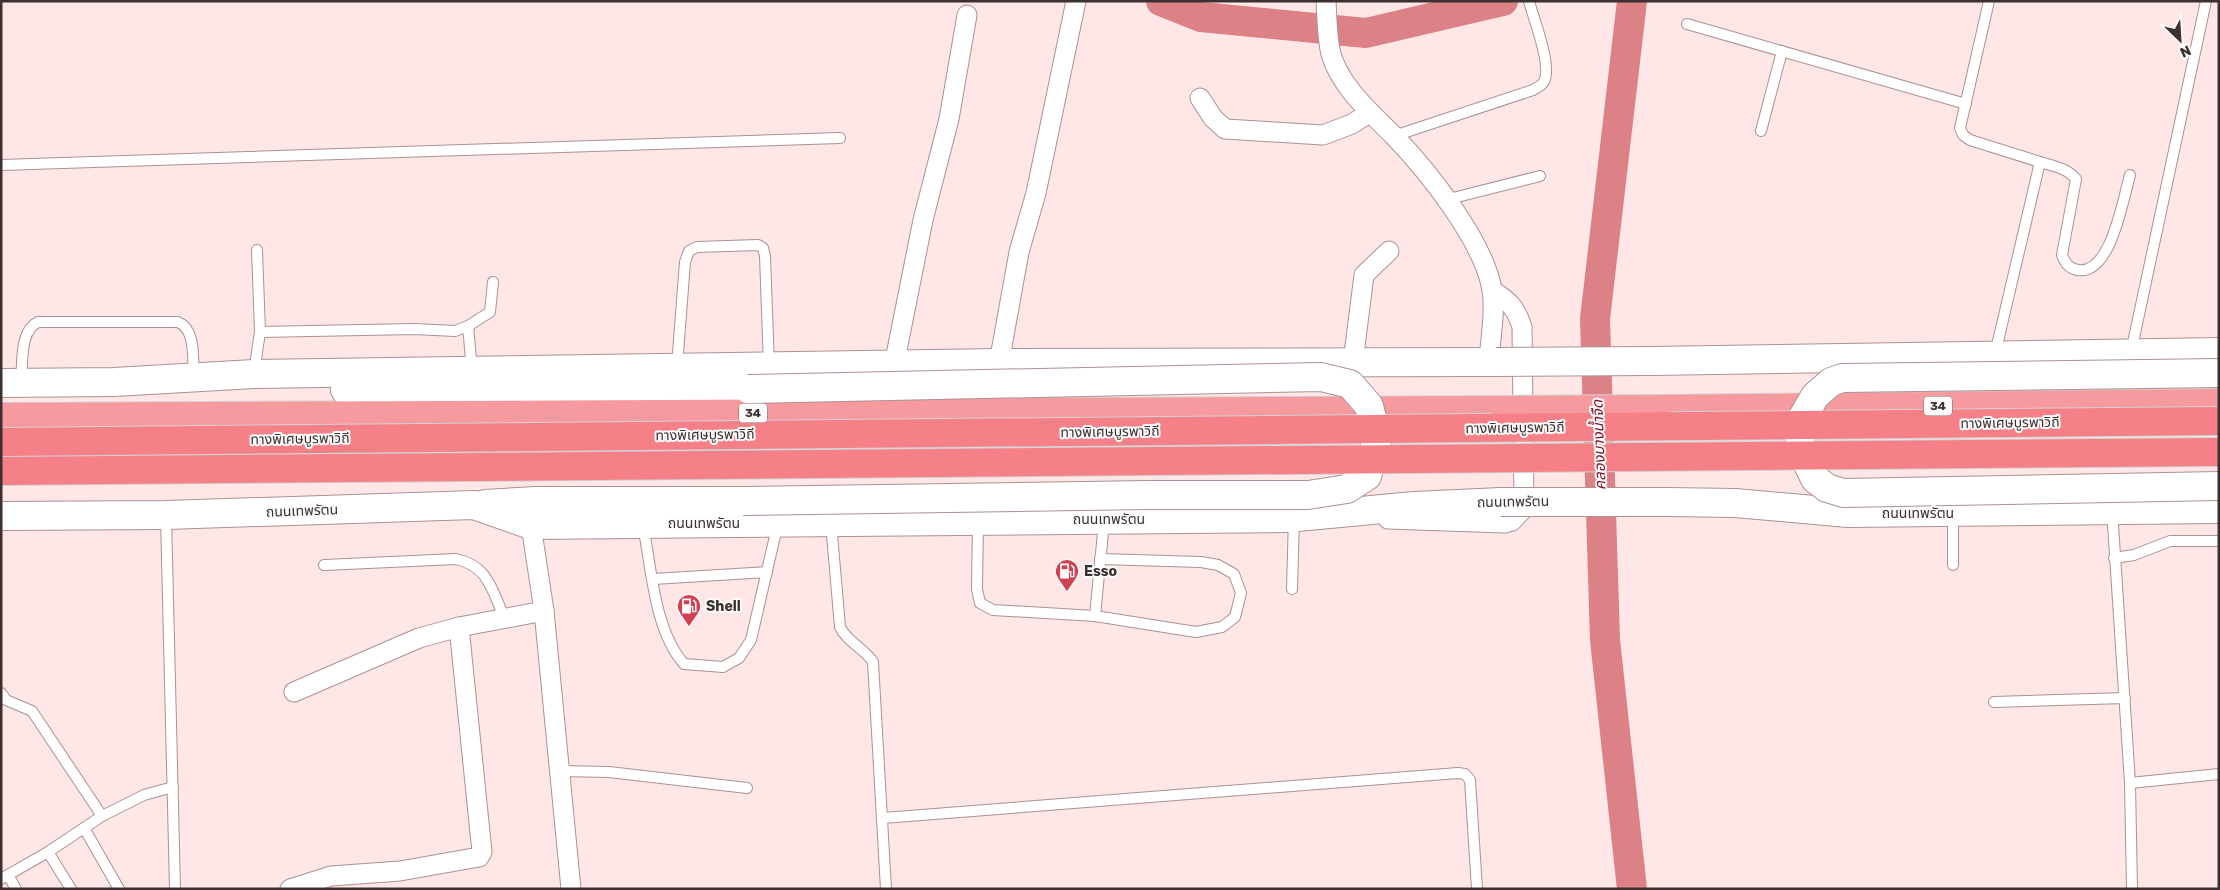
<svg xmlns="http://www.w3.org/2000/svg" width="2220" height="890" viewBox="0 0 2220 890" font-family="Rubik,'Noto Sans Thai',sans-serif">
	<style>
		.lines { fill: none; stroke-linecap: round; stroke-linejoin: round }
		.river { stroke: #dc8186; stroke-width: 30 }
		.service-casing { stroke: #ac9191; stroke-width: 12 }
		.minor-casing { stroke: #ac9191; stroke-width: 21 }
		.secondary-casing { stroke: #ac9191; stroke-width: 30 }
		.trunk-casing { stroke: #d4d1d1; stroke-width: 30 }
		.service { stroke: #fff; stroke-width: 10 }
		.minor { stroke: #fff; stroke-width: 19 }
		.secondary { stroke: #fff; stroke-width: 28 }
		.trunk { stroke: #f79a9f; stroke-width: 28 }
		.secondary-bridge-casing { stroke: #ac9191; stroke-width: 30; stroke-linecap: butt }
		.trunk-bridge-casing { stroke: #d4d1d1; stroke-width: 30; stroke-linecap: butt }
		.motorway-bridge-casing { stroke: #d4d1d1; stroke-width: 30; stroke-linecap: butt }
		.secondary-bridge { stroke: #fff; stroke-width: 28 }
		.trunk-bridge { stroke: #f79a9f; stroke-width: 28 }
		.motorway-bridge { stroke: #f58087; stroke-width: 28 }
		.labels { text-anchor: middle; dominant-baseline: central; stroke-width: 4; stroke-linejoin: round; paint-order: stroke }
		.shield { fill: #fbfbfb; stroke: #756d6d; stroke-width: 1 }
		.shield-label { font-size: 12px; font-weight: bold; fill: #3c3030 }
		.street-label { font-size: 14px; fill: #3c3030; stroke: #fbfbfb }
		.poi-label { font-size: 14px; font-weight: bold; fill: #3c3030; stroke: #fbfbfb; text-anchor: start }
		.water-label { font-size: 15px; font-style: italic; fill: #801228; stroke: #fbfbfb }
	</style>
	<rect width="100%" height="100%" fill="#ffe7e7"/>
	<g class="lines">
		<g class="river">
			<path d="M1161,1L1201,17L1366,33L1503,1"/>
			<path d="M1632,889L1605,640L1595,319L1632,1"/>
		</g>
		<g class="service-casing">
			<g id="service">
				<path d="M1989,1L1960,128L1963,135L1970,140L2040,162L1995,354"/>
				<path d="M1687,24L1966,104"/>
				<path d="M1761,131L1782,51"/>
				<path d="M1394,136L1533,90C1536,88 1541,86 1543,83C1554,69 1533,18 1529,1"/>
				<path d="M2040,162C2053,166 2067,168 2076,179L2062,255C2065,263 2068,268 2078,270C2111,275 2123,199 2130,175"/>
				<path d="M1,165L840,138"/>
				<path d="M1445,200L1540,176"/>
				<path d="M468,326L490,312L493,282"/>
				<path d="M260,332L414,329L455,331L468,326L472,370"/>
				<path d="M2131,352L2206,1"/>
				<path d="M677,366L685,262L689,251L697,247L758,245L763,248L765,256L769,366"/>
				<path d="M254,373L260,332L257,250"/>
				<path d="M21,382C23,364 19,331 38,322H178C197,330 192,360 194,378"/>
				<path d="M2112,510L2130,783L2132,889"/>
				<path d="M1953,514V565"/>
				<path d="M166,516L175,889"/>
				<path d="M978,521L977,589L980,603L993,610L1095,616L1196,632L1222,627L1235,617L1241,593L1234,574L1218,565L1201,562L1100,559"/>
				<path d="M831,523L840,627C847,642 864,648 873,662L886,889"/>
				<path d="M643,526C652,570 654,630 684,664L723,667L739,658L751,640L778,523"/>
				<path d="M2114,558L2134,555L2170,541H2219"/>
				<path d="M324,565L456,559C489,566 492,591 505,619"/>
				<path d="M653,579L767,572"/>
				<path d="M1292,589L1294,518"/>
				<path d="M1095,616L1104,522"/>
				<path d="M1,693L6,700L32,711L102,816L48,852L1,879"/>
				<path d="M1994,702L2125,698"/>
				<path d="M560,771L609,772L747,788"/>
				<path d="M2130,783L2219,774"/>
				<path d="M102,816L144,795L173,787"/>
				<path d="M883,818L1458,773L1465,774L1470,780L1477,889"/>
				<path d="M84,828L119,889"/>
				<path d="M48,852L71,889"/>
				<path d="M8,875L16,889"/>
			</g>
		</g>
		<g class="minor-casing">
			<g id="minor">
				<path d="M1326,1C1327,18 1327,38 1331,54C1340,86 1370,112 1393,135C1427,170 1484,241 1492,290C1496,312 1490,339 1489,362"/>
				<path d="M1200,98L1213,118L1225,129L1323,135L1352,124L1369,113"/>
				<path d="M1353,362L1364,275L1389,251"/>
				<path d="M999,363L1019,252L1036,193L1076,1"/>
				<path d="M894,365L923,220L949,119L967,15"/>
				<path d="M1388,519L1504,523L1512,521L1524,508L1522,327C1516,308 1509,301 1493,291"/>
				<path d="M531,525L544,611L571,889"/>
				<path d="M294,692L419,638L459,627L544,611"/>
				<path d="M290,889L331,876L400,871L479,857L482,852L459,627"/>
			</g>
		</g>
		<g class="secondary-casing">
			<g id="secondary">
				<path d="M1651,361L2219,352"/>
				<path d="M1,383L114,382L254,374L999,363L1496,362"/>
				<path d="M345,390L400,392L748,389"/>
				<path d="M1667,502L1735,503L1848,513L2219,509"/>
				<path d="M485,504L536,501H743"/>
				<path d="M1,516L166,515L474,505L531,525L1287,518L1414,506L1501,502"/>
			</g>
		</g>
		<g class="trunk-casing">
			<g id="trunk">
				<path d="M1657,409L2219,403"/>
				<path d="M1,417L1505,410"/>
			</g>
		</g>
		<use href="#service" class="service"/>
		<use href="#minor" class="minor"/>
		<use href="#secondary" class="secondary"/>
		<use href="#trunk" class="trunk"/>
		<g class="secondary-bridge-casing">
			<g id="secondary-bridge">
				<path d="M1496,362L1651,361"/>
				<path d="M2219,373L1842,378L1831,382L1815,396L1800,422V448L1815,479L1827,488L1843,493L2219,486"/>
				<path d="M743,501L1148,495H1308L1347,489L1367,476L1377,439L1369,406L1350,384L1321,377L748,389"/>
				<path d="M1501,502H1667"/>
			</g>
		</g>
		<g class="trunk-bridge-casing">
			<path id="trunk-bridge" d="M1505,410L1657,409"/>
		</g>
		<g class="motorway-bridge-casing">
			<g id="motorway-bridge">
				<path d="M1,442L2219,421"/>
				<path d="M1,471L2219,452"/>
			</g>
		</g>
		<use href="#secondary-bridge" class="secondary-bridge"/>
		<use href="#trunk-bridge" class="trunk-bridge"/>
		<use href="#motorway-bridge" class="motorway-bridge"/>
	</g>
	<defs>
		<g id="fuel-pin" transform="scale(1.25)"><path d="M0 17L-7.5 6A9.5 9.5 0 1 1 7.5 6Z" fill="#d14154" stroke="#fbfbfb"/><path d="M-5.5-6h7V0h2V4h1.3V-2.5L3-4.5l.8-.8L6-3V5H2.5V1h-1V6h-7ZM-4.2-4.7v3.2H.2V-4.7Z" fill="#fff"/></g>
	</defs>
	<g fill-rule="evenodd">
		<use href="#fuel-pin" x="1067" y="571"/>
		<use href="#fuel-pin" x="689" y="606"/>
	</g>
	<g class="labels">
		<g class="shield">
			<rect x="1924" y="396.5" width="28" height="19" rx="4"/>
			<rect x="739" y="403.5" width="28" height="19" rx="4"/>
		</g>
		<g class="shield-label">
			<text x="1938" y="406">34</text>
			<text x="753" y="413">34</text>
		</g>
		<g class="street-label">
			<text transform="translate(2010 423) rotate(-1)">ทางพิเศษบูรพาวิถี</text>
			<text transform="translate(1515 428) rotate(-1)">ทางพิเศษบูรพาวิถี</text>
			<text transform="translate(1110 432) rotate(-1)">ทางพิเศษบูรพาวิถี</text>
			<text transform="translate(705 435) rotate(-1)">ทางพิเศษบูรพาวิถี</text>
			<text transform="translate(300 439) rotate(-1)">ทางพิเศษบูรพาวิถี</text>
			<text transform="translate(1513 502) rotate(-1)">ถนนเทพรัตน</text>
			<text transform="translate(302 511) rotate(-2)">ถนนเทพรัตน</text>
			<text x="1918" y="513">ถนนเทพรัตน</text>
			<text x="1109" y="519">ถนนเทพรัตน</text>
			<text x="704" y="523">ถนนเทพรัตน</text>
		</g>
		<g class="poi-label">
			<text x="1084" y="571">Esso</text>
			<text x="706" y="606">Shell</text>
		</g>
		<g class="water-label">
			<text transform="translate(1599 445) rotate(-92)">คลองบางน้ำจืด</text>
		</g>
	</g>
	<rect width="2220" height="890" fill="none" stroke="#3c3030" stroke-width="5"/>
	<g transform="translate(2180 40) rotate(155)" stroke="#fbfbfb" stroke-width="4" paint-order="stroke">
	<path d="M0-4L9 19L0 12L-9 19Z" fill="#3c3030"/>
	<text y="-8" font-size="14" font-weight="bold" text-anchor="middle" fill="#3c3030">N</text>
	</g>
</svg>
